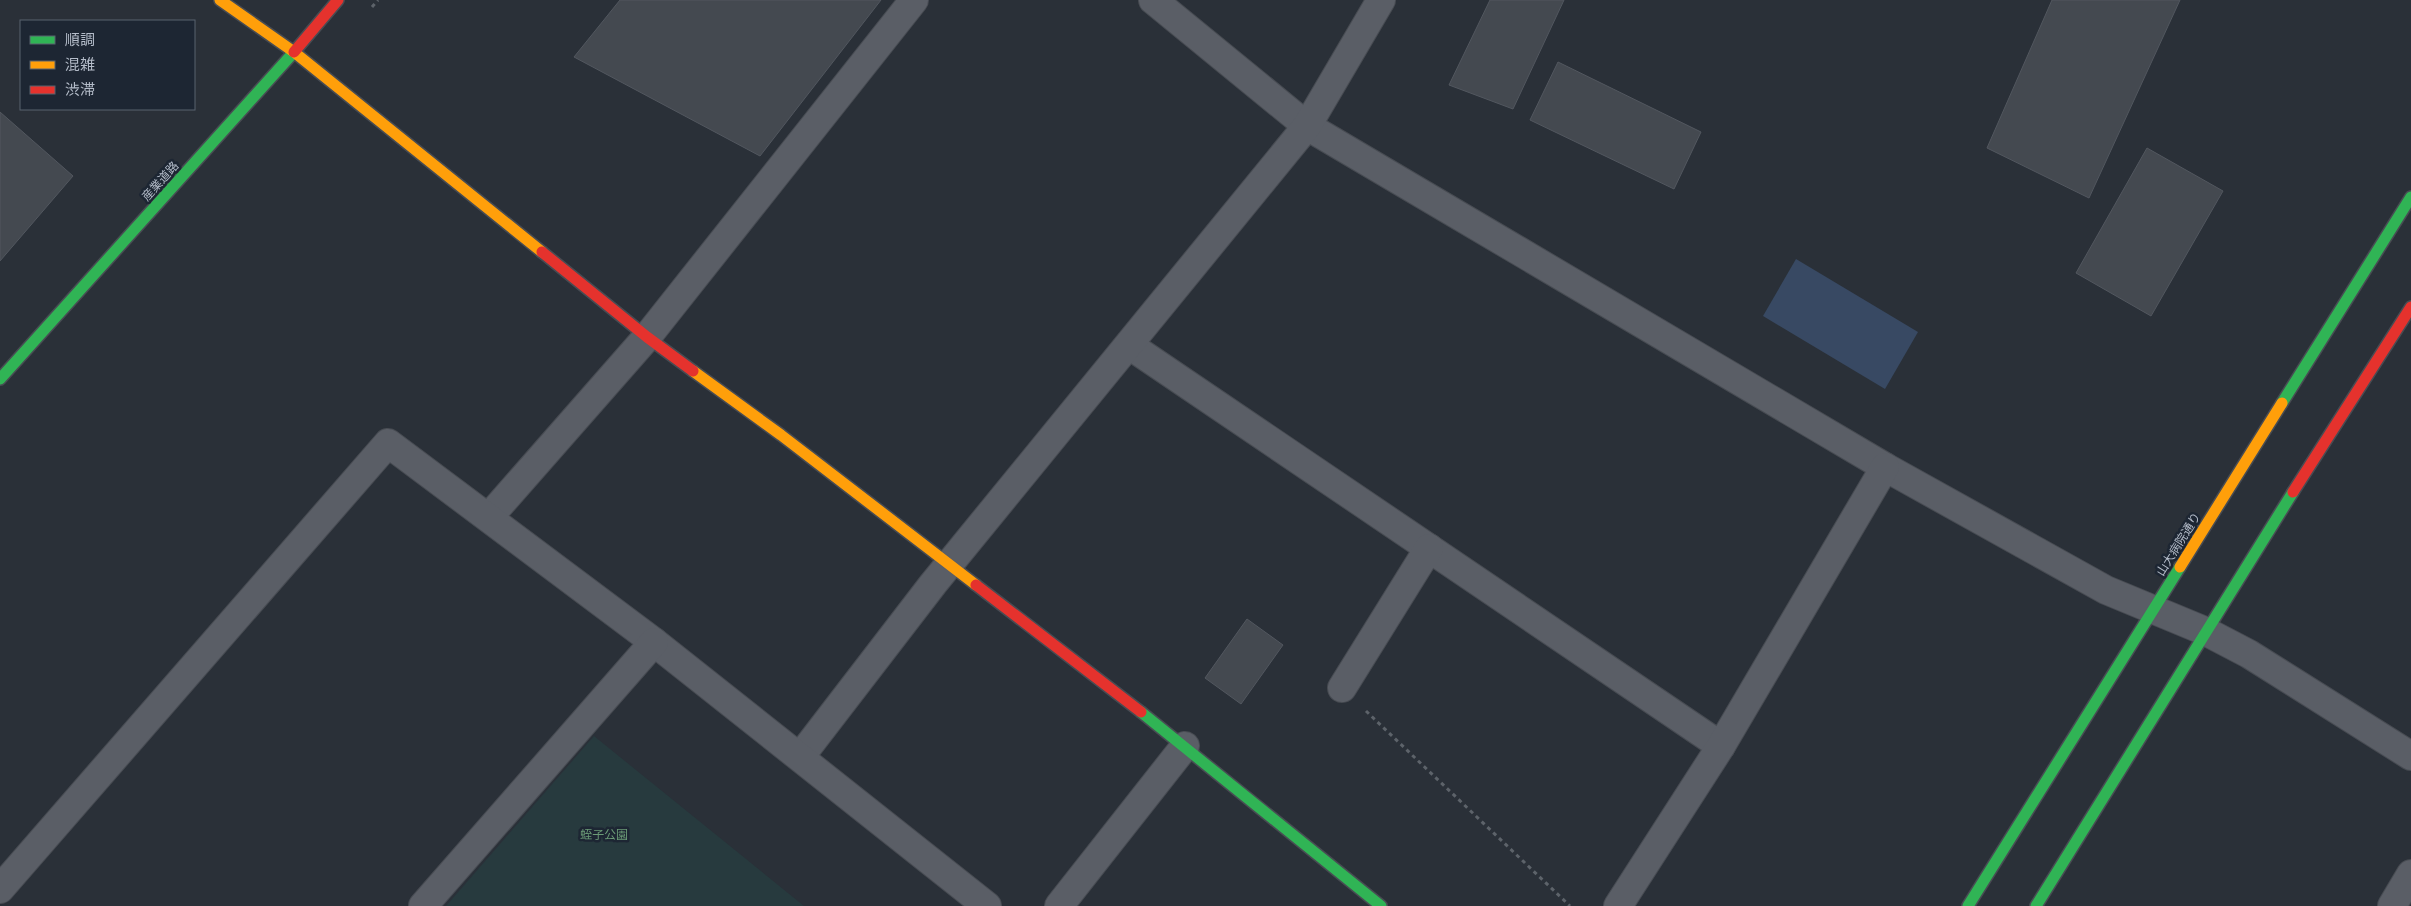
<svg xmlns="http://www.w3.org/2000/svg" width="2411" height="906" viewBox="0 0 2411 906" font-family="Montserrat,'Noto Sans JP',sans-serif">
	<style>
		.green { fill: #273a3e }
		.water { fill: #384963 }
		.building { fill: #444950; stroke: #52575f }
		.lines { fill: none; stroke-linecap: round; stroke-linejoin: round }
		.street-casing { stroke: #484c53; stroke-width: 30 }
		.fast-casing { stroke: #484c53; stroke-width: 14 }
		.slow-casing { stroke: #484c53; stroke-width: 14 }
		.jam-casing { stroke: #484c53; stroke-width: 14 }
		.path { stroke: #5d636a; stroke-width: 3; stroke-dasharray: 4 4; stroke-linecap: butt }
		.street { stroke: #5a5e66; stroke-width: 28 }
		.fast { stroke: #30b455; stroke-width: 11 }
		.slow { stroke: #ff9f0a; stroke-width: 11 }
		.jam { stroke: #e5322d; stroke-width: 11 }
		.labels { text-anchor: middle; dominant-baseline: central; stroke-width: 5; stroke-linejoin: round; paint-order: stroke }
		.street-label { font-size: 12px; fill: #b4bcc9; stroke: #1d2633 }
		.park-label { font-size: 12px; fill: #6b9a76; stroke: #1d2633 }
	</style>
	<rect width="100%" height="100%" fill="#2a3038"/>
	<path class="green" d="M594,736L804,906H446Z"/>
	<path class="water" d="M1796,259L1918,332L1885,389L1763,316Z"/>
	<g class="building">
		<path d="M620,0H881L760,156L574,57Z"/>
		<path d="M1490,0H1564L1513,109L1449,85Z"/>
		<path d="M2052,0H2180L2089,198L1987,148Z"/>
		<path d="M1558,62L1701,132L1674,189L1530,120Z"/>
		<path d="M0,112L73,176L0,261Z"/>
		<path d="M2147,148L2223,191L2151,316L2076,273Z"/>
		<path d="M1247,619L1283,645L1241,704L1205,678Z"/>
	</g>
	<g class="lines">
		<g class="street-casing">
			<g id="street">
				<path d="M1153,0L1307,126L1885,467L2106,590L2205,631L2249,654L2411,756"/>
				<path d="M1129,345L1721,746"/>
				<path d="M489,517L647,337L914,0"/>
				<path d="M1342,688L1429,548"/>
				<path d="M800,757L933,584L1307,126L1381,0"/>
				<path d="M0,889L388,443L654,642L987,906"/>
				<path d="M423,906L654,642"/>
				<path d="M1059,906L1185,746"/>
				<path d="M1618,906L1721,746L1885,467"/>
				<path d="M2392,906L2411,874"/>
			</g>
		</g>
		<g class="fast-casing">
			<g id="fast">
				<path d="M0,379L294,52"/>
				<path d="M2282,403L2411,197"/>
				<path d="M1141,712L1381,906"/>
				<path d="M1968,906L2180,567"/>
				<path d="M2036,906L2293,492"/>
			</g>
		</g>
		<g class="slow-casing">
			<g id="slow">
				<path d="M220,0L294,52L542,252"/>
				<path d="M693,371L781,435L976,585"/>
				<path d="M2180,567L2282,403"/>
			</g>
		</g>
		<g class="jam-casing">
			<g id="jam">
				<path d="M294,52L338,0"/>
				<path d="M542,252L647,337L693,371"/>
				<path d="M2293,492L2411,307"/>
				<path d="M976,585L1141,712"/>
			</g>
		</g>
		<g class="path">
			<path d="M372,7L378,0"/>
			<path d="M1366,711L1570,906"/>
		</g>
		<use href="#street" class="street"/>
		<use href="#fast" class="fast"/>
		<use href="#slow" class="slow"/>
		<use href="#jam" class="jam"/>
	</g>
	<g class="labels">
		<g class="street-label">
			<text transform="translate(160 181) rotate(-48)">産業道路</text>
			<text transform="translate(2178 544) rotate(-58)">山大病院通り</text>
		</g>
		<g class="park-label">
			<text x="604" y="834">蛭子公園</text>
		</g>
	</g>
	<rect x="20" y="20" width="175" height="90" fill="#1d2633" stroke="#59626f"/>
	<rect x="30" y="36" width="25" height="8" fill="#30b455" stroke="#59626f"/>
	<text x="65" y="45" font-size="15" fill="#b4bcc9">順調</text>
	<rect x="30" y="61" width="25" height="8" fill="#ff9f0a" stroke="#59626f"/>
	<text x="65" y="70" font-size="15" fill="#b4bcc9">混雑</text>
	<rect x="30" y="86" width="25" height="8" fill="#e5322d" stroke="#59626f"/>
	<text x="65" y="95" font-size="15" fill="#b4bcc9">渋滞</text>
</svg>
